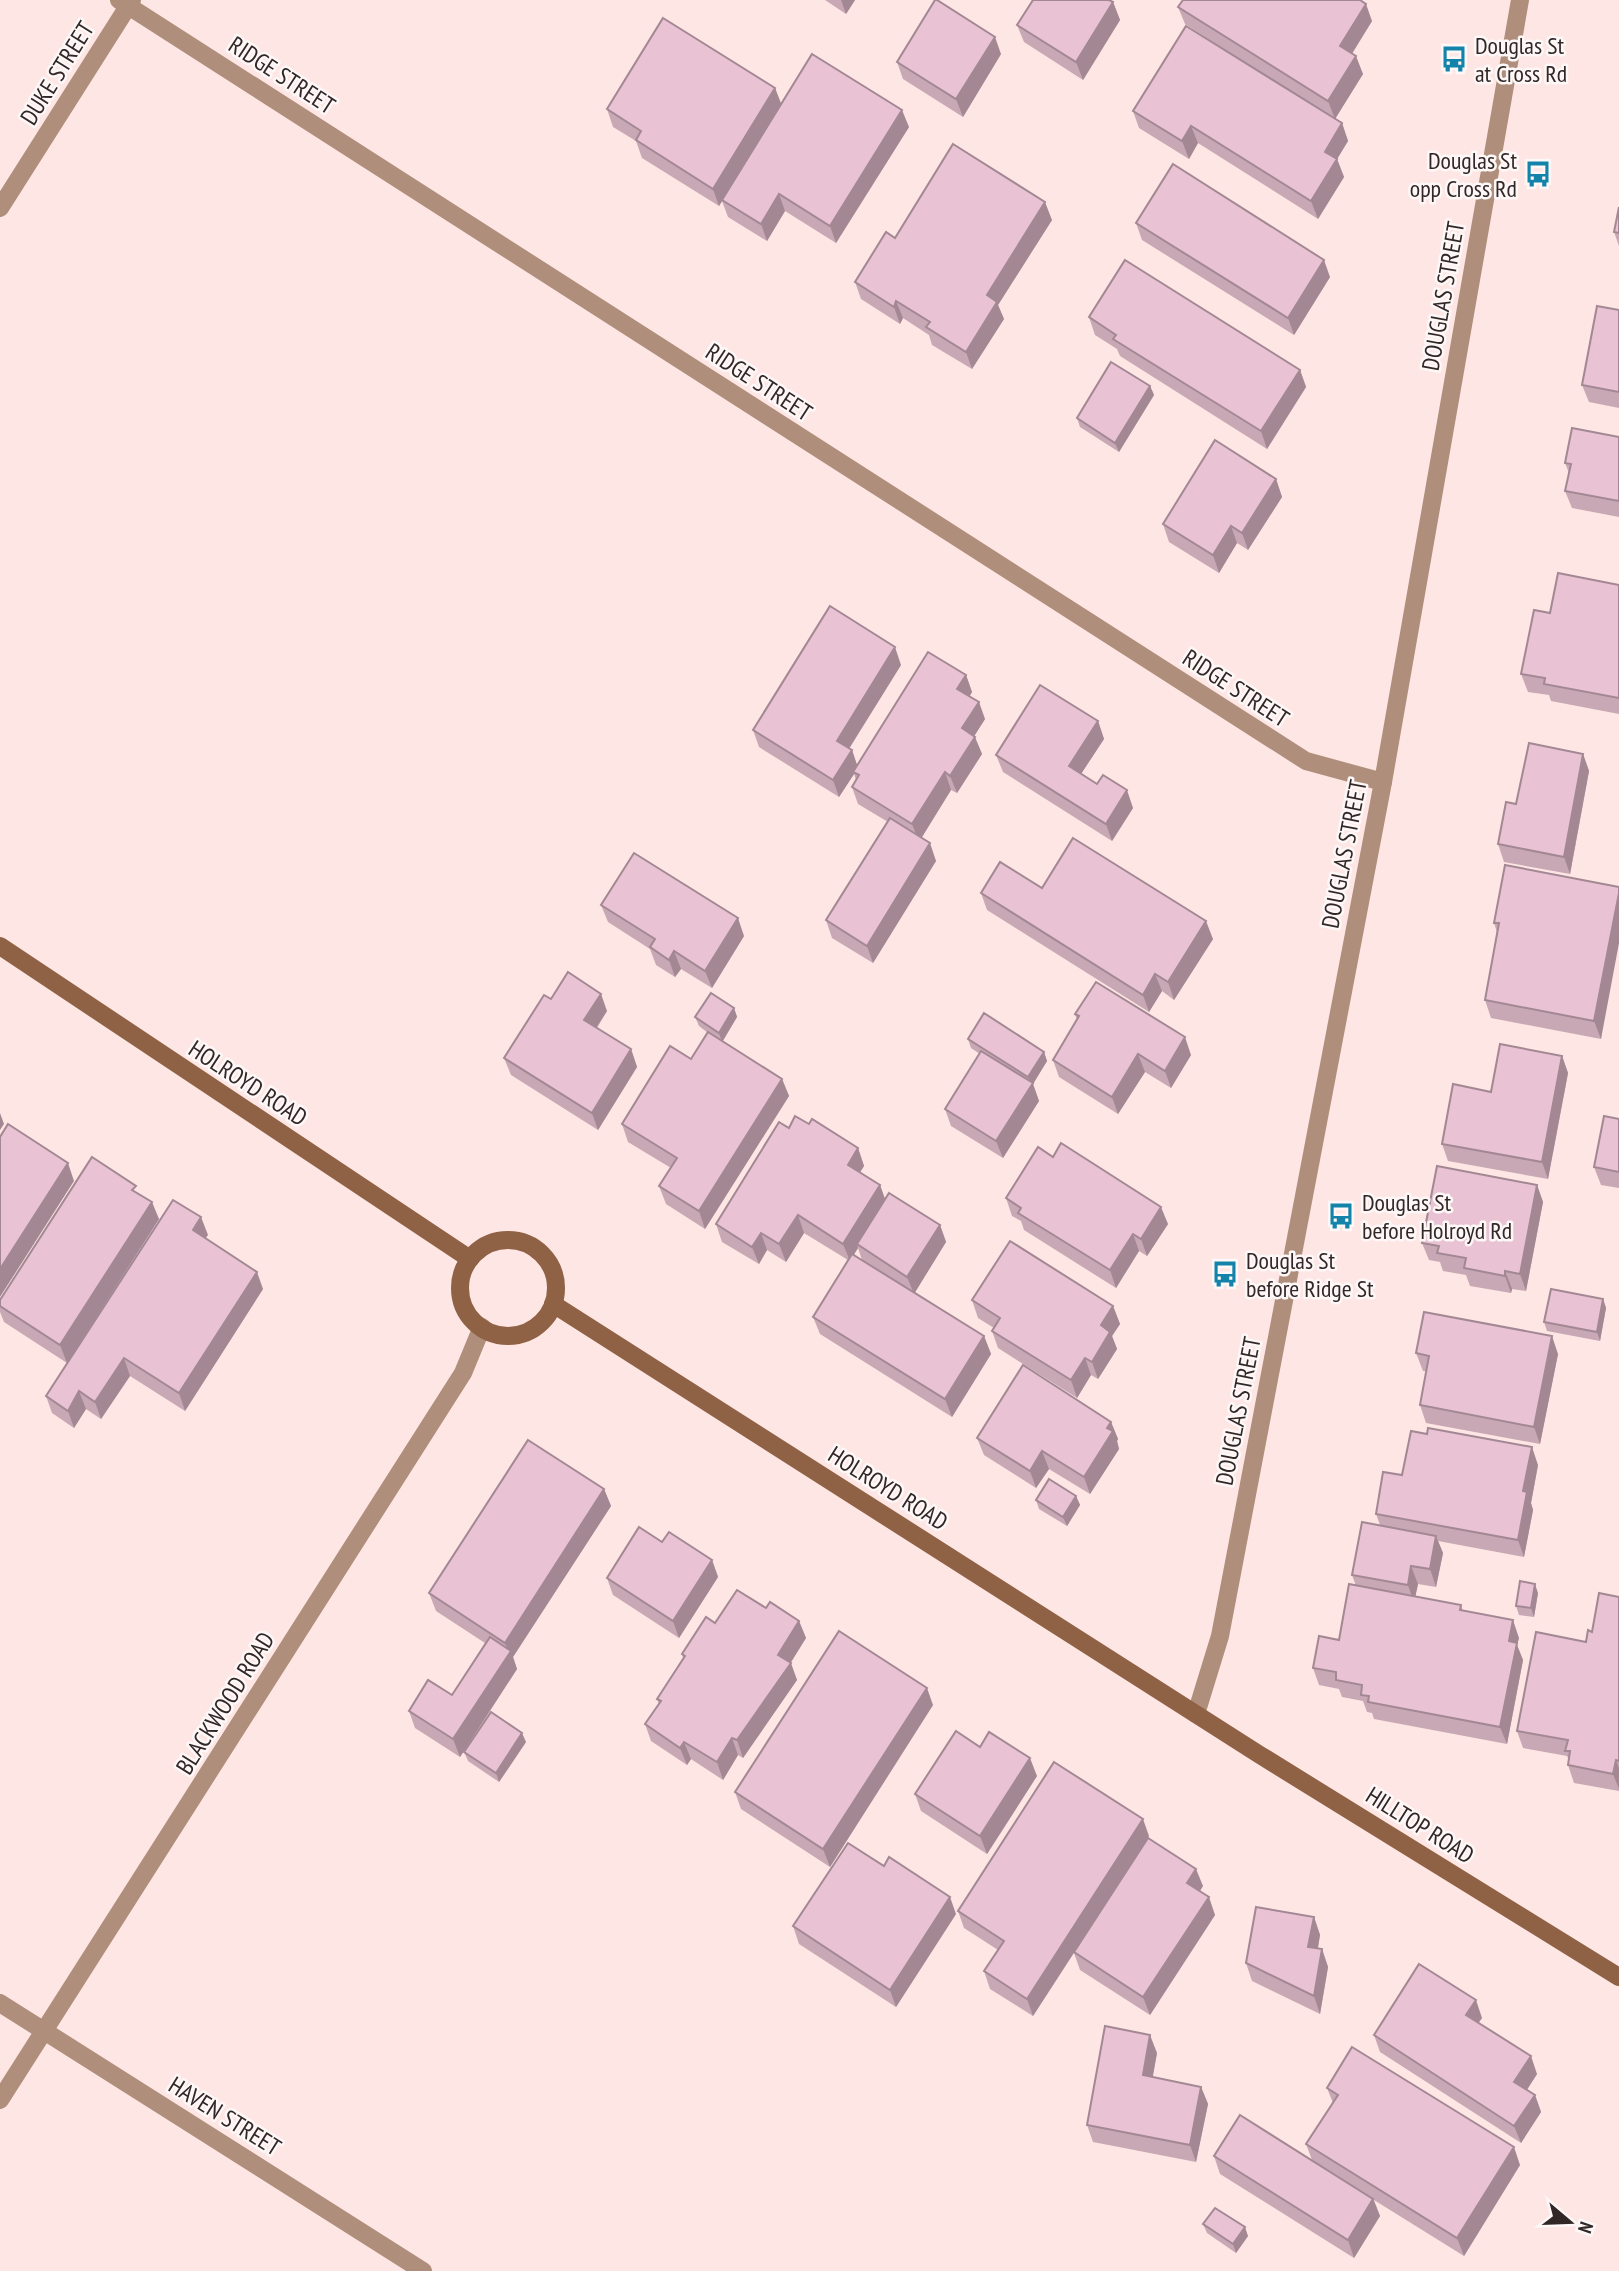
<svg xmlns="http://www.w3.org/2000/svg" width="1619" height="2271" viewBox="0 0 1619 2271" font-family="'PT Sans Narrow',sans-serif">
	<style>
		.lines { fill: none; stroke-linecap: round; stroke-linejoin: round }
		.street { stroke: #af8e7b; stroke-width: 18 }
		.secondary { stroke: #8f6145; stroke-width: 18 }
		.wall { fill: #c8a8b5; fill-rule: evenodd }
		.shaded-wall { fill: #a38894 }
		.building { fill: #e9c3d3; stroke: #a38894; stroke-width: 2 }
		.labels { text-anchor: middle; dominant-baseline: central; stroke-width: 5; stroke-linejoin: round; paint-order: stroke }
		.poi-label { font-size: 24px; fill: #322727; stroke: #fdf8f7; text-anchor: start }
		.street-label { font-size: 24px; fill: #322727; stroke: #fdf8f7 }
	</style>
	<rect width="100%" height="100%" fill="#fde6e4"/>
	<g class="lines">
		<g class="street">
			<path d="M119,0L1306,761L1383,782"/>
			<path d="M0,208L132,0"/>
			<path d="M1196,1714L1220,1636L1383,782L1520,0"/>
			<path d="M0,2003L423,2271"/>
			<path d="M0,2100L463,1373L482,1327"/>
		</g>
		<g class="secondary">
			<path d="M0,946L470,1259"/>
			<circle cx="508" cy="1288" r="48"/>
			<path d="M553,1304L1260,1755L1619,1977"/>
		</g>
	</g>
	<g class="wall">
		<path d="M825,0H855L846,14Z"/>
		<path d="M1113,2L1120,20L1083,80L1024,42L1017,25Z"/>
		<path d="M1178,7L1372,21L1352,54L1363,74L1335,119L1342,123L1348,141L1337,159L1344,177L1318,219L1198,143L1189,159L1139,128L1133,111L1264,75L1185,24Z"/>
		<path d="M1001,54L963,117L903,79L897,62Z"/>
		<path d="M775,88L781,104L909,127L836,243L785,211L767,241L728,217L722,201L719,206L642,158L636,141L613,127L607,109Z"/>
		<path d="M1619,207V246L1614,232Z"/>
		<path d="M1052,220L998,305L1004,319L972,369L932,345L929,335L903,318L900,324L861,299L855,282L895,238Z"/>
		<path d="M1136,223L1330,277L1294,335L1142,240Z"/>
		<path d="M1619,310V408L1589,402L1582,385Z"/>
		<path d="M1089,317L1300,370L1306,387L1267,449L1120,356L1117,349L1095,335Z"/>
		<path d="M1150,386L1154,395L1119,452L1080,427L1077,418Z"/>
		<path d="M1619,437V517L1572,508L1565,491L1569,473L1565,463Z"/>
		<path d="M1276,479L1282,497L1248,550L1237,543L1219,573L1169,542L1163,524Z"/>
		<path d="M1619,585V714L1551,701L1549,695L1528,692L1521,674L1550,613Z"/>
		<path d="M901,665L849,749L852,750L857,765L966,675L972,692L970,696L985,719L974,736L982,754L957,793L951,790L921,838L936,861L873,963L832,938L826,920L888,822L858,804L852,787L856,780L854,774L839,797L759,747L753,730Z"/>
		<path d="M1098,721L1104,739L1081,774L1133,808L1112,841L1003,772L996,755Z"/>
		<path d="M1583,754L1589,771L1570,874L1504,862L1498,844L1516,804Z"/>
		<path d="M1619,887L1601,1039L1491,1018L1485,1000L1497,932L1494,923Z"/>
		<path d="M1042,888L1213,939L1174,1000L1162,991L1149,1012L987,910L981,893Z"/>
		<path d="M601,905L744,936L712,988L681,969L675,977L656,965L650,949L608,922Z"/>
		<path d="M551,999L607,1011L597,1028L631,1049L637,1067L598,1130L511,1075L504,1058Z"/>
		<path d="M734,1008L737,1017L723,1041L782,1079L789,1096L705,1229L666,1204L659,1186L671,1168L628,1142L622,1124L691,1059L708,1033L699,1026L695,1017Z"/>
		<path d="M1075,1014L1191,1055L1171,1088L1145,1072L1118,1114L1059,1077L1053,1060L1077,1020Z"/>
		<path d="M968,1039L1044,1052L1047,1061L1033,1084L1039,1101L1003,1158L951,1126L945,1109L980,1054L971,1048Z"/>
		<path d="M1562,1056L1568,1073L1548,1179L1448,1161L1442,1144L1491,1092Z"/>
		<path d="M1619,1119V1188L1601,1185L1594,1167Z"/>
		<path d="M789,1128L858,1148L864,1166L860,1172L880,1185L885,1199L940,1225L946,1242L915,1292L984,1336L991,1354L952,1417L820,1334L813,1317L848,1260L804,1233L786,1262L767,1250L759,1264L722,1242L716,1224ZM858,1248L862,1260L854,1254Z"/>
		<path d="M1053,1157L1168,1224L1147,1256L1139,1251L1116,1288L1024,1230L1021,1221L1012,1216L1006,1198Z"/>
		<path d="M1537,1185L1543,1202L1526,1291L1512,1289L1511,1293L1470,1286L1466,1275L1443,1271L1440,1262L1429,1260L1422,1243Z"/>
		<path d="M138,1193L159,1219L67,1363L4,1322L0,1312V1300Z"/>
		<path d="M208,1235L205,1238L263,1289L185,1411L130,1376L101,1419L86,1409L74,1428L52,1413L46,1396Z"/>
		<path d="M1603,1299L1606,1308L1600,1341L1547,1331L1544,1322Z"/>
		<path d="M972,1300L1113,1306L1120,1324L1112,1336L1117,1349L1098,1379L1091,1375L1077,1398L998,1348L992,1331L994,1328L978,1318Z"/>
		<path d="M1416,1353L1558,1354L1540,1444L1426,1423L1420,1405L1426,1371H1423Z"/>
		<path d="M1111,1422L1118,1439L1117,1441L1119,1449L1090,1494L1049,1469L1036,1488L984,1455L977,1438Z"/>
		<path d="M1538,1465L1531,1503L1533,1510L1524,1557L1438,1541L1443,1553L1436,1587L1418,1584L1415,1597L1461,1605L1463,1611L1519,1638L1517,1645L1523,1660L1507,1744L1374,1719L1372,1713L1367,1712L1363,1701L1342,1697L1339,1689L1319,1685L1313,1668L1339,1640L1356,1586L1352,1575L1380,1525L1376,1514L1402,1475Z"/>
		<path d="M604,1489L611,1506L513,1657L517,1669L460,1757L415,1728L409,1711L452,1695L485,1643L436,1611L429,1593Z"/>
		<path d="M1076,1496L1080,1505L1067,1526L1039,1509L1036,1500Z"/>
		<path d="M662,1542L712,1560L718,1577L679,1638L613,1595L607,1578Z"/>
		<path d="M1538,1593L1534,1617L1519,1615L1516,1606Z"/>
		<path d="M1619,1597V1791L1574,1783L1568,1765L1569,1760L1567,1756L1523,1748L1517,1731L1586,1642L1592,1632Z"/>
		<path d="M766,1608L799,1621L806,1638L790,1663L797,1680L743,1758L738,1755L723,1780L691,1759L687,1765L651,1741L645,1724L659,1704L657,1699L683,1658L682,1654L715,1623Z"/>
		<path d="M933,1705L830,1867L741,1809L735,1792Z"/>
		<path d="M526,1742L499,1782L468,1761L464,1752Z"/>
		<path d="M980,1747L1037,1776L987,1854L921,1811L915,1794Z"/>
		<path d="M1149,1836L1148,1838L1203,1886L1199,1891L1215,1915L1150,2015L1080,1970L1074,1953L1033,2016L990,1989L984,1971L998,1950L964,1928L958,1911Z"/>
		<path d="M956,1914L896,2007L799,1944L793,1926Z"/>
		<path d="M1314,1917L1320,1935L1318,1948L1322,1949L1328,1967L1320,2014L1252,1981L1246,1963Z"/>
		<path d="M1482,2018L1478,2023L1537,2074L1527,2090L1535,2095L1541,2112L1521,2143L1380,2052L1374,2035Z"/>
		<path d="M1157,2053L1152,2077L1201,2087L1208,2104L1196,2162L1093,2142L1087,2125Z"/>
		<path d="M1327,2088L1520,2165L1464,2256L1374,2200L1380,2216L1354,2258L1220,2174L1214,2156L1312,2160L1306,2144L1333,2103Z"/>
		<path d="M1203,2224L1248,2236L1236,2253L1207,2233Z"/>
	</g>
	<g class="shaded-wall">
		<path d="M841,0H855L846,14Z"/>
		<path d="M1113,2L1120,20L1083,80L1076,62Z"/>
		<path d="M1366,4L1372,21L1346,63L1340,46Z"/>
		<path d="M995,37L1001,54L963,117L956,99Z"/>
		<path d="M1356,56L1363,74L1335,119L1328,101Z"/>
		<path d="M775,88L782,106L719,206L713,189Z"/>
		<path d="M902,110L909,127L836,243L830,226Z"/>
		<path d="M1342,123L1348,141L1331,169L1325,152Z"/>
		<path d="M1191,126L1198,143L1189,159L1182,141Z"/>
		<path d="M1337,159L1344,177L1318,219L1311,201Z"/>
		<path d="M779,194L785,211L767,241L761,224Z"/>
		<path d="M1045,202L1052,220L998,305L1004,319L972,369L966,352L987,295Z"/>
		<path d="M1324,260L1330,277L1294,335L1288,318Z"/>
		<path d="M896,301L903,318L900,324L894,307Z"/>
		<path d="M1300,370L1306,387L1267,449L1261,431Z"/>
		<path d="M1150,386L1154,395L1119,452L1115,443Z"/>
		<path d="M1276,479L1282,497L1248,550L1242,533Z"/>
		<path d="M1231,526L1237,543L1219,573L1213,555Z"/>
		<path d="M895,647L901,665L843,758L837,741Z"/>
		<path d="M966,675L972,692L963,706L957,689Z"/>
		<path d="M979,702L985,719L968,746L962,728Z"/>
		<path d="M1098,721L1104,739L1075,783L1069,766Z"/>
		<path d="M975,737L982,754L957,793L950,776Z"/>
		<path d="M852,750L858,768L853,772L854,774L839,797L833,780Z"/>
		<path d="M1583,754L1589,771L1570,874L1564,857Z"/>
		<path d="M945,772L951,790L919,842L912,824Z"/>
		<path d="M1127,790L1133,808L1112,841L1106,824Z"/>
		<path d="M930,843L936,861L873,963L867,946Z"/>
		<path d="M1619,893V943L1601,1039L1594,1021Z"/>
		<path d="M738,918L744,936L712,988L705,971Z"/>
		<path d="M1206,921L1213,939L1174,1000L1168,982Z"/>
		<path d="M674,951L681,969L675,977L669,960Z"/>
		<path d="M1155,974L1162,991L1149,1012L1143,995Z"/>
		<path d="M601,994L607,1011L590,1037L584,1020Z"/>
		<path d="M734,1008L737,1017L722,1042L719,1033Z"/>
		<path d="M1185,1037L1191,1055L1171,1088L1165,1071Z"/>
		<path d="M631,1049L637,1067L598,1130L592,1113Z"/>
		<path d="M1044,1052L1047,1061L1033,1084L1039,1101L1003,1158L996,1141L1031,1086L1028,1077Z"/>
		<path d="M1138,1054L1145,1072L1118,1114L1112,1097Z"/>
		<path d="M1562,1056L1568,1073L1548,1179L1542,1162Z"/>
		<path d="M782,1079L789,1096L705,1229L699,1211Z"/>
		<path d="M0,1113L4,1124L0,1130Z"/>
		<path d="M858,1148L864,1166L854,1182L848,1165Z"/>
		<path d="M68,1163L74,1181L0,1297V1269Z"/>
		<path d="M880,1185L886,1202L857,1244L858,1248L850,1261L843,1244Z"/>
		<path d="M1537,1185L1543,1202L1526,1291L1520,1274Z"/>
		<path d="M152,1202L159,1219L67,1363L60,1345Z"/>
		<path d="M1161,1207L1168,1224L1147,1256L1141,1239Z"/>
		<path d="M798,1215L804,1233L786,1262L779,1244Z"/>
		<path d="M201,1217L208,1235L199,1247L193,1230Z"/>
		<path d="M940,1225L946,1242L914,1294L907,1277Z"/>
		<path d="M761,1233L767,1250L759,1264L752,1247Z"/>
		<path d="M1133,1234L1139,1251L1116,1288L1110,1270Z"/>
		<path d="M1505,1271L1512,1289L1511,1293L1505,1276Z"/>
		<path d="M257,1272L263,1289L185,1411L179,1393Z"/>
		<path d="M1603,1299L1606,1308L1600,1341L1597,1332Z"/>
		<path d="M1113,1306L1120,1324L1112,1336L1117,1349L1098,1379L1092,1362L1101,1325Z"/>
		<path d="M984,1336L991,1354L952,1417L945,1399Z"/>
		<path d="M1552,1336L1558,1354L1540,1444L1534,1427Z"/>
		<path d="M124,1358L130,1376L101,1419L95,1402Z"/>
		<path d="M1085,1358L1091,1375L1077,1398L1071,1380Z"/>
		<path d="M79,1391L86,1409L74,1428L68,1411Z"/>
		<path d="M1111,1422L1118,1439L1117,1441L1119,1449L1090,1494L1084,1477L1107,1428Z"/>
		<path d="M1532,1447L1538,1465L1531,1503L1533,1510L1524,1557L1518,1540L1523,1491Z"/>
		<path d="M1042,1451L1049,1469L1036,1488L1030,1471Z"/>
		<path d="M604,1489L611,1506L513,1657L517,1669L460,1757L453,1739L509,1654L505,1643Z"/>
		<path d="M1076,1496L1080,1505L1067,1526L1063,1517Z"/>
		<path d="M1436,1536L1443,1553L1436,1587L1430,1569Z"/>
		<path d="M712,1560L718,1577L679,1638L673,1621Z"/>
		<path d="M1411,1566L1418,1584L1414,1603L1408,1585Z"/>
		<path d="M1535,1584L1538,1593L1534,1617L1531,1608Z"/>
		<path d="M1513,1620L1519,1638L1517,1645L1523,1660L1507,1744L1500,1727L1509,1641Z"/>
		<path d="M799,1621L806,1638L785,1672L791,1663L797,1680L743,1758L737,1740L778,1655Z"/>
		<path d="M927,1688L933,1705L830,1867L823,1849Z"/>
		<path d="M522,1733L526,1742L499,1782L496,1773Z"/>
		<path d="M732,1738L738,1755L723,1780L717,1762Z"/>
		<path d="M684,1742L691,1759L687,1765L680,1748Z"/>
		<path d="M1030,1758L1037,1776L987,1854L980,1836Z"/>
		<path d="M1616,1760L1619,1768V1789L1613,1774Z"/>
		<path d="M1143,1819L1149,1836L1033,2016L1027,1999Z"/>
		<path d="M1196,1869L1203,1886L1194,1901L1187,1883Z"/>
		<path d="M950,1897L956,1914L896,2007L890,1990Z"/>
		<path d="M1209,1897L1215,1915L1150,2015L1143,1997Z"/>
		<path d="M1314,1917L1320,1935L1315,1964L1308,1947Z"/>
		<path d="M1322,1949L1328,1967L1320,2014L1314,1996Z"/>
		<path d="M1476,2000L1482,2018L1472,2032L1466,2015Z"/>
		<path d="M1150,2035L1157,2053L1150,2093L1143,2075Z"/>
		<path d="M1531,2056L1537,2074L1520,2100L1514,2082Z"/>
		<path d="M1201,2087L1208,2104L1196,2162L1190,2145Z"/>
		<path d="M1535,2095L1541,2112L1521,2143L1514,2126Z"/>
		<path d="M1514,2147L1520,2165L1464,2256L1457,2238Z"/>
		<path d="M1373,2199L1380,2216L1354,2258L1348,2240Z"/>
		<path d="M1245,2227L1248,2236L1236,2253L1233,2244Z"/>
	</g>
	<g class="building">
		<path d="M935,0H937L995,37L956,99L897,62Z"/>
		<path d="M1033,0H1109L1113,2L1076,62L1017,25Z"/>
		<path d="M1183,0H1360L1366,4L1340,46L1356,56L1328,101L1178,7Z"/>
		<path d="M663,18L775,88L713,189L636,140L641,131L607,109Z"/>
		<path d="M1186,26L1342,123L1325,152L1337,159L1311,201L1191,126L1182,141L1133,111Z"/>
		<path d="M812,54L902,110L830,226L779,194L761,224L722,200Z"/>
		<path d="M953,144L1045,202L987,295L997,302L966,352L926,327L930,322L896,301L894,307L855,282L886,232L895,238Z"/>
		<path d="M1173,164L1324,260L1288,318L1136,223Z"/>
		<path d="M1619,207V233L1614,232Z"/>
		<path d="M1125,260L1300,370L1261,431L1113,339L1116,335L1089,317Z"/>
		<path d="M1597,306L1619,310V392L1582,385Z"/>
		<path d="M1111,362L1150,386L1115,443L1077,418Z"/>
		<path d="M1572,428L1619,437V501L1565,491L1571,464L1565,463Z"/>
		<path d="M1215,440L1276,479L1242,533L1231,526L1213,555L1163,524Z"/>
		<path d="M1558,573L1619,585V698L1544,684L1545,678L1521,674L1534,610L1550,613Z"/>
		<path d="M830,606L895,647L837,741L852,750L833,780L753,730Z"/>
		<path d="M928,652L966,675L957,689L979,702L962,728L975,737L950,776L945,772L912,824L852,787L859,775L853,772Z"/>
		<path d="M1040,685L1098,721L1069,766L1097,784L1103,775L1127,790L1106,824L996,755Z"/>
		<path d="M1529,743L1583,754L1564,857L1498,844L1506,802L1516,804Z"/>
		<path d="M890,818L930,843L867,946L826,920Z"/>
		<path d="M1073,838L1206,921L1168,982L1155,974L1143,995L981,893L1000,862L1042,888Z"/>
		<path d="M634,853L738,918L705,971L674,951L669,960L650,947L655,939L601,905Z"/>
		<path d="M1505,865L1619,887V893L1594,1021L1485,1000L1499,923H1494Z"/>
		<path d="M568,972L601,994L584,1020L631,1049L592,1113L504,1058L544,995L551,999Z"/>
		<path d="M1096,982L1185,1037L1165,1071L1138,1054L1112,1097L1053,1060L1079,1016L1075,1014Z"/>
		<path d="M711,993L734,1008L719,1033L695,1017Z"/>
		<path d="M984,1013L1044,1052L1028,1077L968,1039Z"/>
		<path d="M708,1032L782,1079L699,1211L659,1186L677,1158L622,1124L670,1046L691,1059Z"/>
		<path d="M1500,1044L1562,1056L1542,1162L1442,1144L1453,1084L1491,1092Z"/>
		<path d="M981,1051L1033,1083L996,1141L945,1109Z"/>
		<path d="M795,1116L809,1124L812,1119L858,1148L848,1165L880,1185L843,1244L798,1215L779,1244L761,1233L752,1247L716,1224L779,1122L789,1128Z"/>
		<path d="M1604,1116L1619,1119V1172L1594,1167Z"/>
		<path d="M8,1124L68,1163L0,1269V1137Z"/>
		<path d="M1061,1143L1161,1207L1141,1239L1133,1234L1110,1270L1018,1213L1021,1208L1006,1198L1038,1147L1053,1157Z"/>
		<path d="M92,1157L136,1186L132,1190L152,1202L60,1345L0,1306V1300Z"/>
		<path d="M1437,1166L1537,1185L1520,1274L1505,1271V1276L1464,1268L1466,1258L1437,1253L1439,1246L1422,1243Z"/>
		<path d="M889,1193L940,1225L907,1277L857,1244Z"/>
		<path d="M173,1200L201,1217L193,1230L257,1272L179,1393L124,1358L95,1402L79,1391L68,1411L46,1396Z"/>
		<path d="M1010,1241L1113,1306L1101,1325L1110,1332L1092,1362L1085,1358L1071,1380L992,1331L1000,1318L972,1300Z"/>
		<path d="M852,1254L984,1336L945,1399L813,1317Z"/>
		<path d="M1551,1289L1603,1299L1597,1332L1544,1322Z"/>
		<path d="M1424,1312L1552,1336L1534,1427L1420,1405L1429,1356L1416,1353Z"/>
		<path d="M1023,1365L1111,1422L1107,1428L1113,1431L1084,1477L1042,1451L1030,1471L977,1438Z"/>
		<path d="M1428,1428L1532,1447L1523,1491L1527,1492L1518,1540L1376,1514L1383,1472L1402,1475L1411,1431L1427,1434Z"/>
		<path d="M528,1440L604,1489L505,1643L429,1593Z"/>
		<path d="M1049,1479L1076,1496L1063,1517L1036,1500Z"/>
		<path d="M1362,1522L1436,1536L1430,1569L1411,1566L1408,1585L1352,1575Z"/>
		<path d="M639,1527L662,1542L669,1532L712,1560L673,1621L607,1578Z"/>
		<path d="M1520,1581L1535,1584L1531,1608L1516,1606Z"/>
		<path d="M1349,1584L1461,1605L1460,1610L1513,1620L1509,1641L1517,1643L1500,1727L1368,1702L1369,1696L1361,1695L1362,1685L1336,1680V1672L1313,1668L1319,1636L1339,1640Z"/>
		<path d="M737,1590L766,1608L770,1602L799,1621L778,1655L791,1663L737,1740L732,1738L717,1762L684,1742L680,1748L645,1724L661,1701L657,1699L685,1656L682,1654L706,1617L715,1623Z"/>
		<path d="M1599,1593L1619,1597V1761L1616,1760L1613,1774L1568,1765L1570,1751H1565L1568,1740L1517,1731L1536,1632L1586,1642L1588,1630L1592,1632Z"/>
		<path d="M839,1631L927,1688L823,1849L735,1792Z"/>
		<path d="M490,1637L511,1651L453,1739L409,1711L428,1680L452,1695Z"/>
		<path d="M491,1712L522,1733L496,1773L464,1752Z"/>
		<path d="M956,1731L980,1747L989,1732L1030,1758L980,1836L915,1794Z"/>
		<path d="M1054,1762L1143,1819L1027,1999L984,1971L1004,1941L958,1911Z"/>
		<path d="M1148,1838L1196,1869L1187,1883L1209,1897L1143,1997L1074,1952Z"/>
		<path d="M848,1843L884,1866L889,1857L950,1897L890,1990L793,1926Z"/>
		<path d="M1256,1907L1314,1917L1308,1947L1322,1949L1314,1996L1246,1963Z"/>
		<path d="M1419,1964L1476,2000L1466,2015L1531,2056L1514,2082L1535,2095L1514,2126L1374,2035Z"/>
		<path d="M1105,2026L1150,2035L1143,2075L1201,2087L1190,2145L1087,2125Z"/>
		<path d="M1352,2047L1514,2147L1457,2238L1306,2144L1338,2095L1327,2088Z"/>
		<path d="M1240,2115L1373,2199L1348,2240L1214,2156Z"/>
		<path d="M1215,2208L1245,2227L1233,2244L1203,2224Z"/>
	</g>
	<defs>
		<g id="bus-bare" transform="scale(2.1)"><path d="M-5-6H5V4H4V6H2V4H-2V6H-4V4H-5ZM-3.5-4V0h7V-4ZM-3.5 1.2v1.5H-2V1.2ZM2 1.2v1.5H3.5V1.2Z" fill="#1383aa" stroke="#fdf8f7" stroke-width="2.5" paint-order="stroke"/></g>
	</defs>
	<g fill-rule="evenodd">
		<use href="#bus-bare" x="1454" y="59"/>
		<use href="#bus-bare" x="1538" y="174"/>
		<use href="#bus-bare" x="1341" y="1216"/>
		<use href="#bus-bare" x="1225" y="1274"/>
	</g>
	<g class="labels">
		<g class="poi-label">
			<text x="1475" y="45">Douglas St<tspan x="1475" dy="28">at Cross Rd</tspan></text>
			<text x="1517" y="160" text-anchor="end">Douglas St<tspan x="1517" dy="28">opp Cross Rd</tspan></text>
			<text x="1362" y="1202">Douglas St<tspan x="1362" dy="28">before Holroyd Rd</tspan></text>
			<text x="1246" y="1260">Douglas St<tspan x="1246" dy="28">before Ridge St</tspan></text>
		</g>
		<g class="street-label">
			<text transform="translate(57 73) rotate(-58)">DUKE STREET</text>
			<text transform="translate(282 75) rotate(33)">RIDGE STREET</text>
			<text transform="translate(1443 296) rotate(-80)">DOUGLAS STREET</text>
			<text transform="translate(759 382) rotate(33)">RIDGE STREET</text>
			<text transform="translate(1236 688) rotate(33)">RIDGE STREET</text>
			<text transform="translate(1344 854) rotate(-79)">DOUGLAS STREET</text>
			<text transform="translate(248 1083) rotate(33)">HOLROYD ROAD</text>
			<text transform="translate(1238 1411) rotate(-79)">DOUGLAS STREET</text>
			<text transform="translate(888 1488) rotate(32)">HOLROYD ROAD</text>
			<text transform="translate(225 1703) rotate(-58)">BLACKWOOD ROAD</text>
			<text transform="translate(1420 1825) rotate(32)">HILLTOP ROAD</text>
			<text transform="translate(225 2116) rotate(32)">HAVEN STREET</text>
		</g>
	</g>
	<g transform="translate(1570 2222) rotate(109)" stroke="#fdf8f7" stroke-width="5" paint-order="stroke">
	<path d="M0-5L12 26L0 18L-12 26Z" fill="#322727"/>
	<text y="-10" font-size="19" font-weight="bold" text-anchor="middle" fill="#322727">N</text>
	</g>
</svg>
